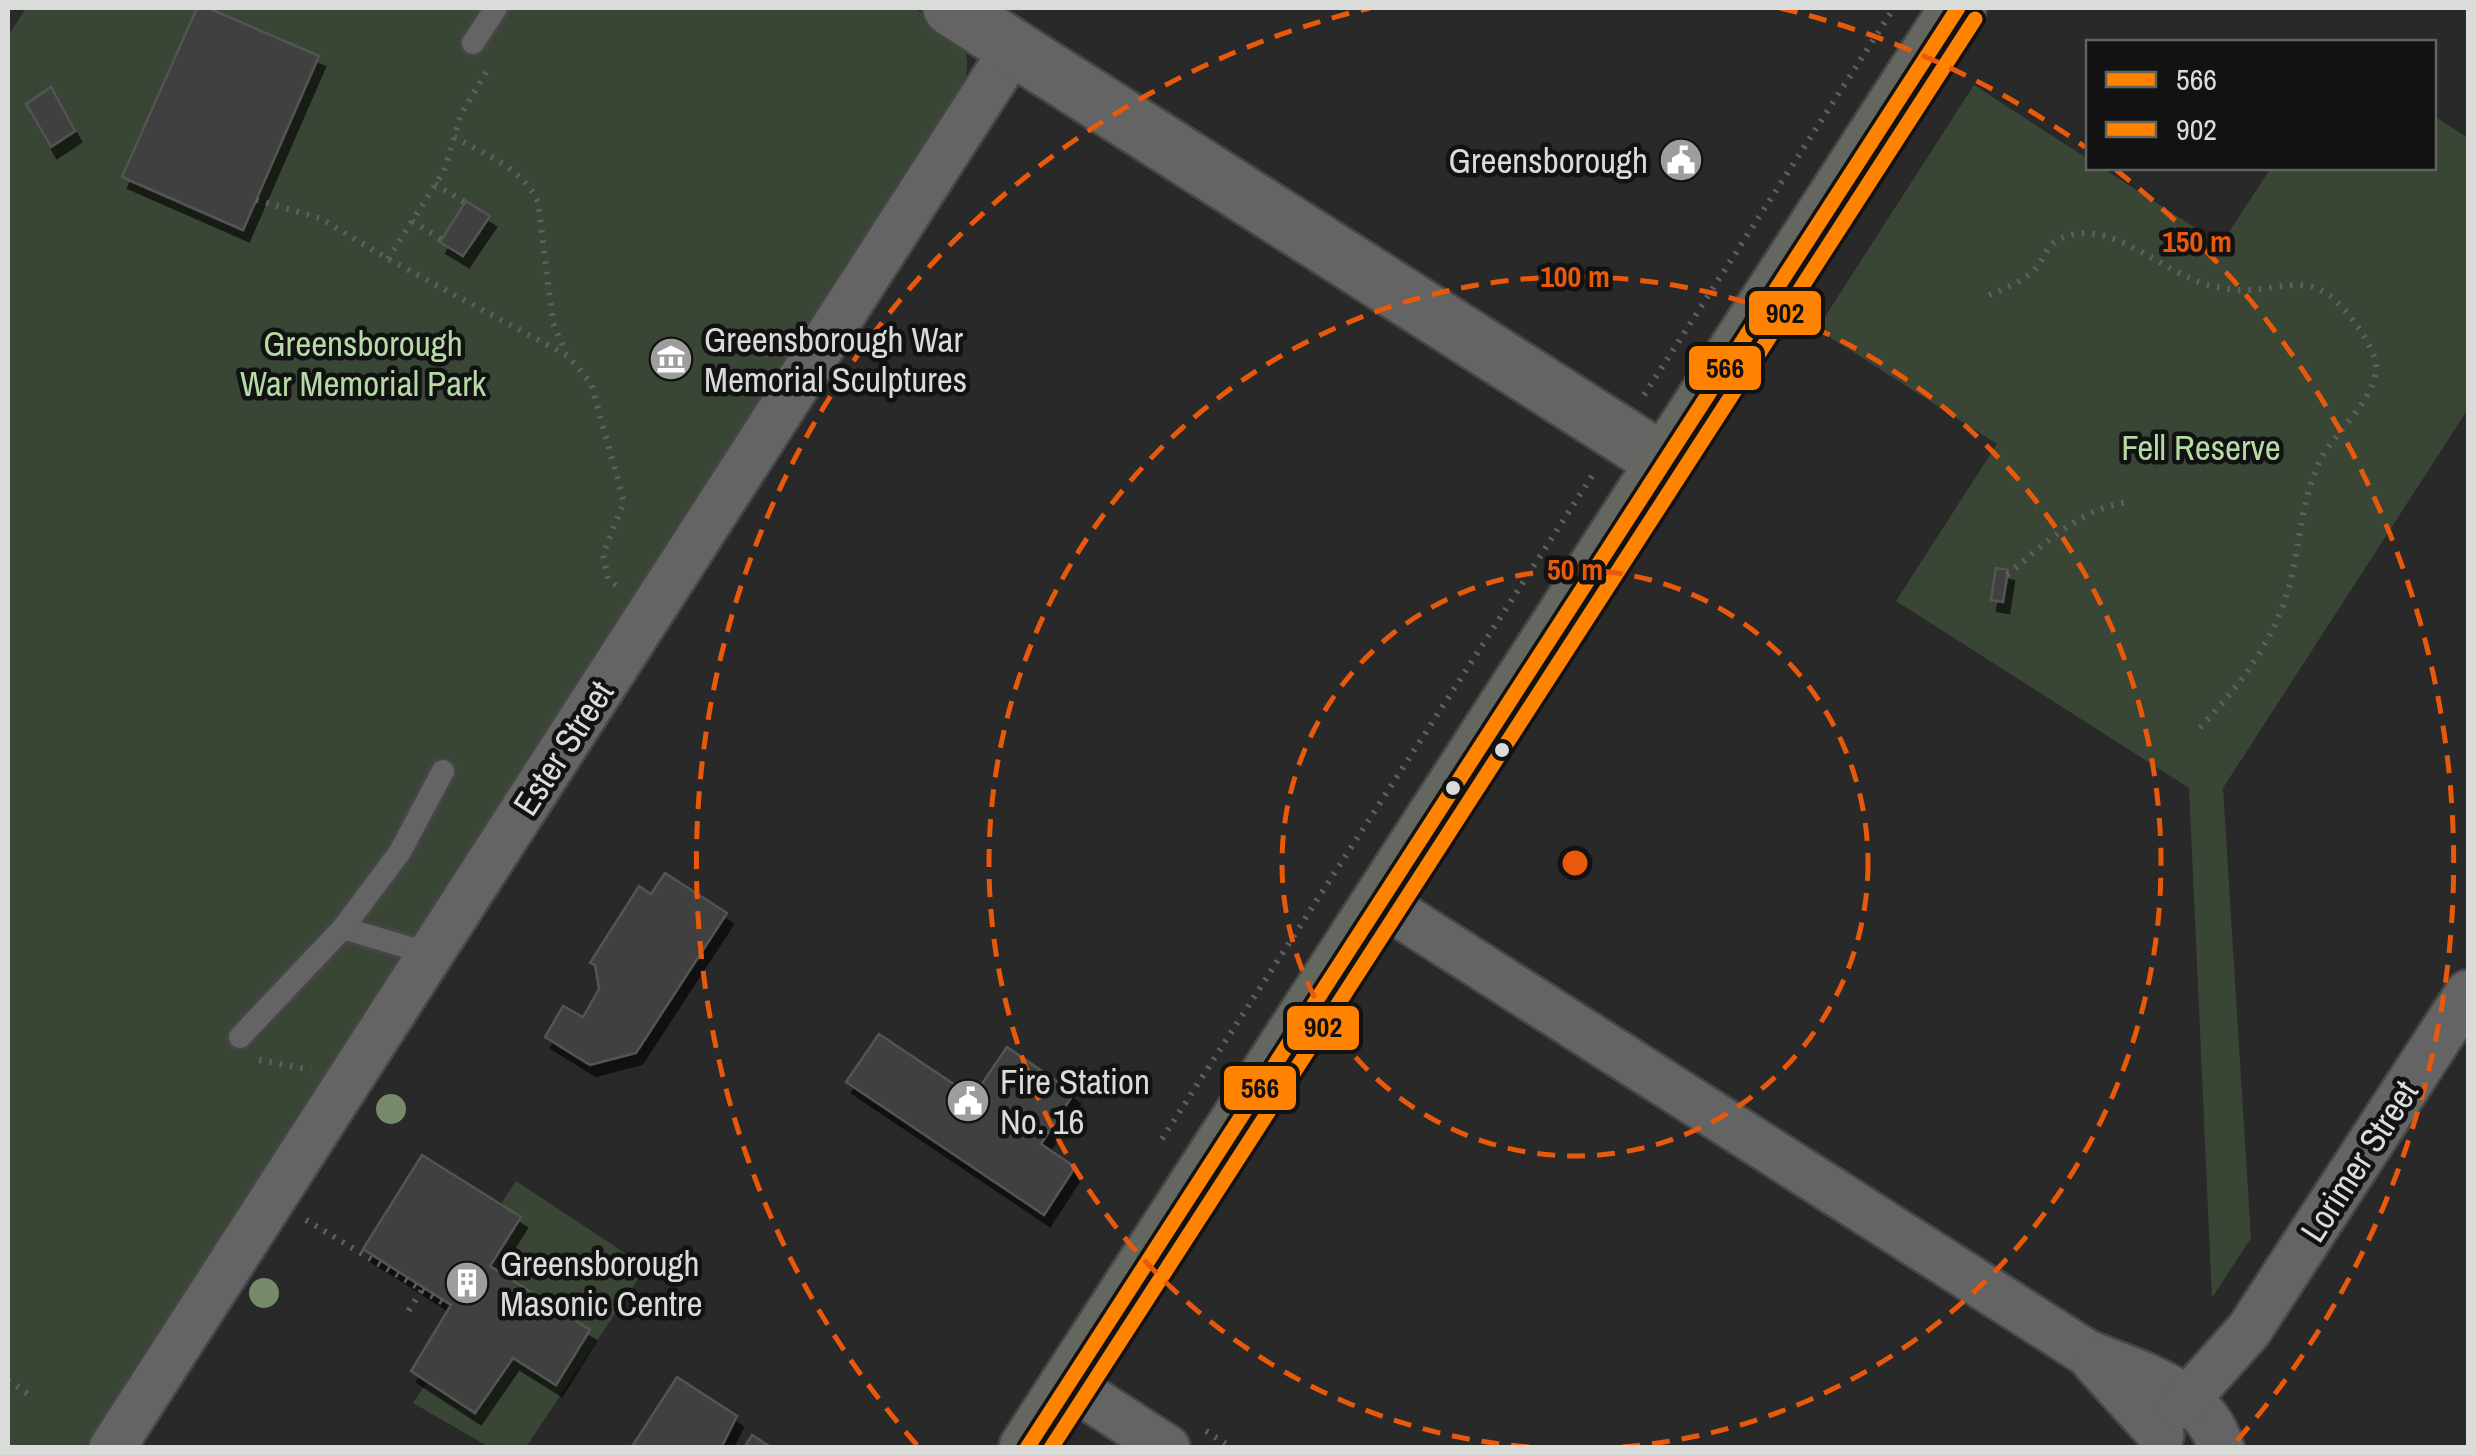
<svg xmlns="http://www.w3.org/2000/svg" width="2476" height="1455" viewBox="0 0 2476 1455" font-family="'Archivo Narrow',sans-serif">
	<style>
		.green { fill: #3a4635 }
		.building { fill: #3f403f; stroke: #535453; stroke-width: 2.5; filter: url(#shadow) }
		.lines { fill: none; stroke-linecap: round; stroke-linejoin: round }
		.service-casing { stroke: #454645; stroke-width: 28 }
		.minor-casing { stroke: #454645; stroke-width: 50 }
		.tertiary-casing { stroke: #454645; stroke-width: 60 }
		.primary-casing { stroke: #454645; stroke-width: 60 }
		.path { stroke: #5e5f5e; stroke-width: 6; stroke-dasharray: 2.5 8; stroke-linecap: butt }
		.service { stroke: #636463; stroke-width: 22 }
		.minor { stroke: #636463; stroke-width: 45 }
		.tertiary { stroke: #636463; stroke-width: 55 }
		.primary { stroke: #63675f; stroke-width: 55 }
		.bus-1-casing { stroke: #111211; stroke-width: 22 }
		.bus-2-casing { stroke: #111211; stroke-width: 22 }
		.bus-1 { stroke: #ff8200; stroke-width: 15 }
		.bus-2 { stroke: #ff8200; stroke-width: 15 }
		.tree { fill: #768a6c }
		.ring { fill: none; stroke: #e8590c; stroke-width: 5; stroke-dasharray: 18 12 }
		.bus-dot { fill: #dadcda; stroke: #111211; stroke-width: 4 }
		.labels { text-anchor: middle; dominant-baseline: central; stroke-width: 9; stroke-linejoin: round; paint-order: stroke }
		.poi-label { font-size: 35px; fill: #dadcda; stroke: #111211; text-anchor: start }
		.park-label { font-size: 35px; fill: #b5daa4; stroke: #111211 }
		.street-label { font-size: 35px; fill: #dadcda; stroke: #111211 }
		.centre { fill: #e8590c; stroke: #111211; stroke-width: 5 }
		.ring-label { font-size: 30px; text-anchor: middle; font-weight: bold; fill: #e8590c; stroke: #111211; stroke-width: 9; stroke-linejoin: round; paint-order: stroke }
		.line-badge { stroke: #111211; stroke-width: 4 }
		.pale-badge-label { font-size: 28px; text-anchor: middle; font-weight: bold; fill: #111 }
	</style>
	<defs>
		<filter id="shadow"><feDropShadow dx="6" dy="11" stdDeviation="0" flood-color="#0009"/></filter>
	</defs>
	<rect width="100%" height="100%" fill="#282928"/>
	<g class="green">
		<path d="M26,8H914C954,33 984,47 957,98L89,1447H8V36Z"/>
		<path d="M1974,85L2088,159V168H2102L2221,244L2271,168H2434V116L2468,138V409L2223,788L2251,1238L2212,1298L2189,788L1896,601L1997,444L1817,329Z"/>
		<path d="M516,1181L646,1267L526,1447H489L413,1403L427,1382L476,1412L513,1358L556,1385L590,1331L490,1266L521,1217L501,1204Z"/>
	</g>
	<g class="building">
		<path d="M197,8H208L319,56L243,230L122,177Z"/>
		<path d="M51,87L75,131L51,147L26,104Z"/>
		<path d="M466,201L490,216L463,256L440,242Z"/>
		<path d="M1996,568L2008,570L2003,602L1991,600Z"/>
		<path d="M665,873L727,913L636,1053L590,1065L545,1037L563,1006L583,1017L599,989L595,965L590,963L639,886L651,894Z"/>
		<path d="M879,1034L973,1097L1007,1047L1074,1093L1041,1144L1075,1167L1044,1215L846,1082Z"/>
		<path d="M422,1155L521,1217L490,1266L590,1330L556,1385L513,1358L475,1413L411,1371L451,1305L363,1249Z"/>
		<path d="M677,1377L737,1416L721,1448H631Z"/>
		<path d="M752,1435L772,1448H744Z"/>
	</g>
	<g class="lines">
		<g class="service-casing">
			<g id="service">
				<path d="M473,43L496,8"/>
				<path d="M343,928L430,954"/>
				<path d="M240,1037L343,928L400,852L443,771"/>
			</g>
		</g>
		<g class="minor-casing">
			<g id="minor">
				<path d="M1380,902L2087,1353C2136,1373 2206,1390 2221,1448"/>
				<path d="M2095,1362L2161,1435"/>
				<path d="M1068,1384L1167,1448"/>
				<path d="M2181,1406L2249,1330L2468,993"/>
				<path d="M112,1448L1014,48"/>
			</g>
		</g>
		<g class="tertiary-casing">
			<path id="tertiary" d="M951,8L1664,462"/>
		</g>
		<g class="primary-casing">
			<path id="primary" d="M1027,1448L1958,8"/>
		</g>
		<g class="path">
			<path d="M454,137C486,155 522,168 538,202L553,323L566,353"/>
			<path d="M435,184L466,203"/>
			<path d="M256,200L320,218L388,259L568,356L591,383L624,502L603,554L608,579L618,587"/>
			<path d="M412,221L442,240"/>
			<path d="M388,259L444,171L461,114L487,71"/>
			<path d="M1989,295C2005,288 2023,282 2035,269C2044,260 2046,246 2058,240C2109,213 2162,275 2212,286C2224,288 2236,291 2249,290C2279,289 2303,276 2330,296C2346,308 2379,350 2376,371C2371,405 2334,432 2320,461C2302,498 2300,540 2291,579C2276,640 2239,687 2196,732"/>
			<path d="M1644,395L1894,8"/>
			<path d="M2007,575C2045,544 2079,509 2128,502"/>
			<path d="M259,1060L311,1070"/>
			<path d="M1162,1139L1594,473"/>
			<path d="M306,1220L422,1290L405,1316"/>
			<path d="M422,1290L443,1303"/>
			<path d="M8,1380L28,1394"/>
			<path d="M1206,1431L1232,1448"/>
		</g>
		<use href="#service" class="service"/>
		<use href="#minor" class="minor"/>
		<use href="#tertiary" class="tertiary"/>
		<use href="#primary" class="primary"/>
		<g class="bus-1-casing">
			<path id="bus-1" d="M1027,1448L1958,8"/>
		</g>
		<g class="bus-2-casing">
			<path id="bus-2" d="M1051,1448L1975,19"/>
		</g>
		<use href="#bus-1" class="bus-1"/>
		<use href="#bus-2" class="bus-2"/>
	</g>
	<g class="tree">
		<circle cx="391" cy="1109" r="15"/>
		<circle cx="264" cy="1293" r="15"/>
	</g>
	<g class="ring">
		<circle cx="1575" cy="863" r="293"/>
		<path d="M1529 1447A586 586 0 1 1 1621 1447"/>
		<path d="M917 1445A879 879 0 0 1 1370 8M1780 8A879 879 0 0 1 2085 147M2116 170A879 879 0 0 1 2233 1445"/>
	</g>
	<defs>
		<g id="civic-disc" transform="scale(2.25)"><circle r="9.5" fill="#9c9d9c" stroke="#111211"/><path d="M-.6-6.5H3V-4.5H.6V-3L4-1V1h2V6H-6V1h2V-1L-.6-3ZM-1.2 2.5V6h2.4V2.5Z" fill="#fff"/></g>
		<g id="museum-disc" transform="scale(2.25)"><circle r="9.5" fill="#9c9d9c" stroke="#111211"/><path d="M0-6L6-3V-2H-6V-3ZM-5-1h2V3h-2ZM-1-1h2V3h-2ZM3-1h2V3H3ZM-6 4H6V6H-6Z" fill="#fff"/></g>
		<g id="building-disc" transform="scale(2.25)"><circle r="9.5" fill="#9c9d9c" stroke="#111211"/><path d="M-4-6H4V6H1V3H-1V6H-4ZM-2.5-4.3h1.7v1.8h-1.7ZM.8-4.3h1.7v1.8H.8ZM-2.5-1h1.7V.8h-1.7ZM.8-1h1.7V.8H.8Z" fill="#fff"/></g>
	</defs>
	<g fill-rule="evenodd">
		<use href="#civic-disc" x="1681" y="160"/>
		<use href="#museum-disc" x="671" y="359"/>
		<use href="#civic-disc" x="968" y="1101"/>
		<use href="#building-disc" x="467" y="1283"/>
	</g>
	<g class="bus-dot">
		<circle cx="1502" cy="750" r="9"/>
		<circle cx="1453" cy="788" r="9"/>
	</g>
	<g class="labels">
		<g class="poi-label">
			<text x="1648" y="160" text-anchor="end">Greensborough</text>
			<text x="704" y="339">Greensborough War<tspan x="704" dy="40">Memorial Sculptures</tspan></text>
			<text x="1000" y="1081">Fire Station<tspan x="1000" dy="40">No. 16</tspan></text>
			<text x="500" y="1263">Greensborough<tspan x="500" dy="40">Masonic Centre</tspan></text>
		</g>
		<g class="park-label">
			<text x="363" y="343">Greensborough<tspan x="363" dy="40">War Memorial Park</tspan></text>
			<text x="2201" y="447">Fell Reserve</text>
		</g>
		<g class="street-label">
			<text transform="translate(563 748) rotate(-57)">Ester Street</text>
			<text transform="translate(2359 1161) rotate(-57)">Lorimer Street</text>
		</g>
	</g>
	<circle cx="1575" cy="863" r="15" class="centre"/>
	<g class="ring-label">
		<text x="2197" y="252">150 m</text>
		<text x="1575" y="287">100 m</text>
		<text x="1575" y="580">50 m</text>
	</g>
	<g class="line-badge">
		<rect x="1747" y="289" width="76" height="48" rx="10" fill="#ff8200"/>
		<rect x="1687" y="344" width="76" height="48" rx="10" fill="#ff8200"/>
		<rect x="1285" y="1004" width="76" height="48" rx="10" fill="#ff8200"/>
		<rect x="1222" y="1064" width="76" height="48" rx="10" fill="#ff8200"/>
	</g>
	<g class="pale-badge-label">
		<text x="1785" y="323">902</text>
		<text x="1725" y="378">566</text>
		<text x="1323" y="1037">902</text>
		<text x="1260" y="1098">566</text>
	</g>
	<rect width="2476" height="1455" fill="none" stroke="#dadcda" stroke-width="20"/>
	<rect x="2086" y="40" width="350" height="130" fill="#111211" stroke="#616361" stroke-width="2.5"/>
	<rect x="2106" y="72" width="50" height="15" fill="#ff8200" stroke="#616361" stroke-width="2.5"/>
	<text x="2176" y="90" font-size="30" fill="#dadcda">566</text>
	<rect x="2106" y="122" width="50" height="15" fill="#ff8200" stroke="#616361" stroke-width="2.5"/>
	<text x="2176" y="140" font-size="30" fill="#dadcda">902</text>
</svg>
